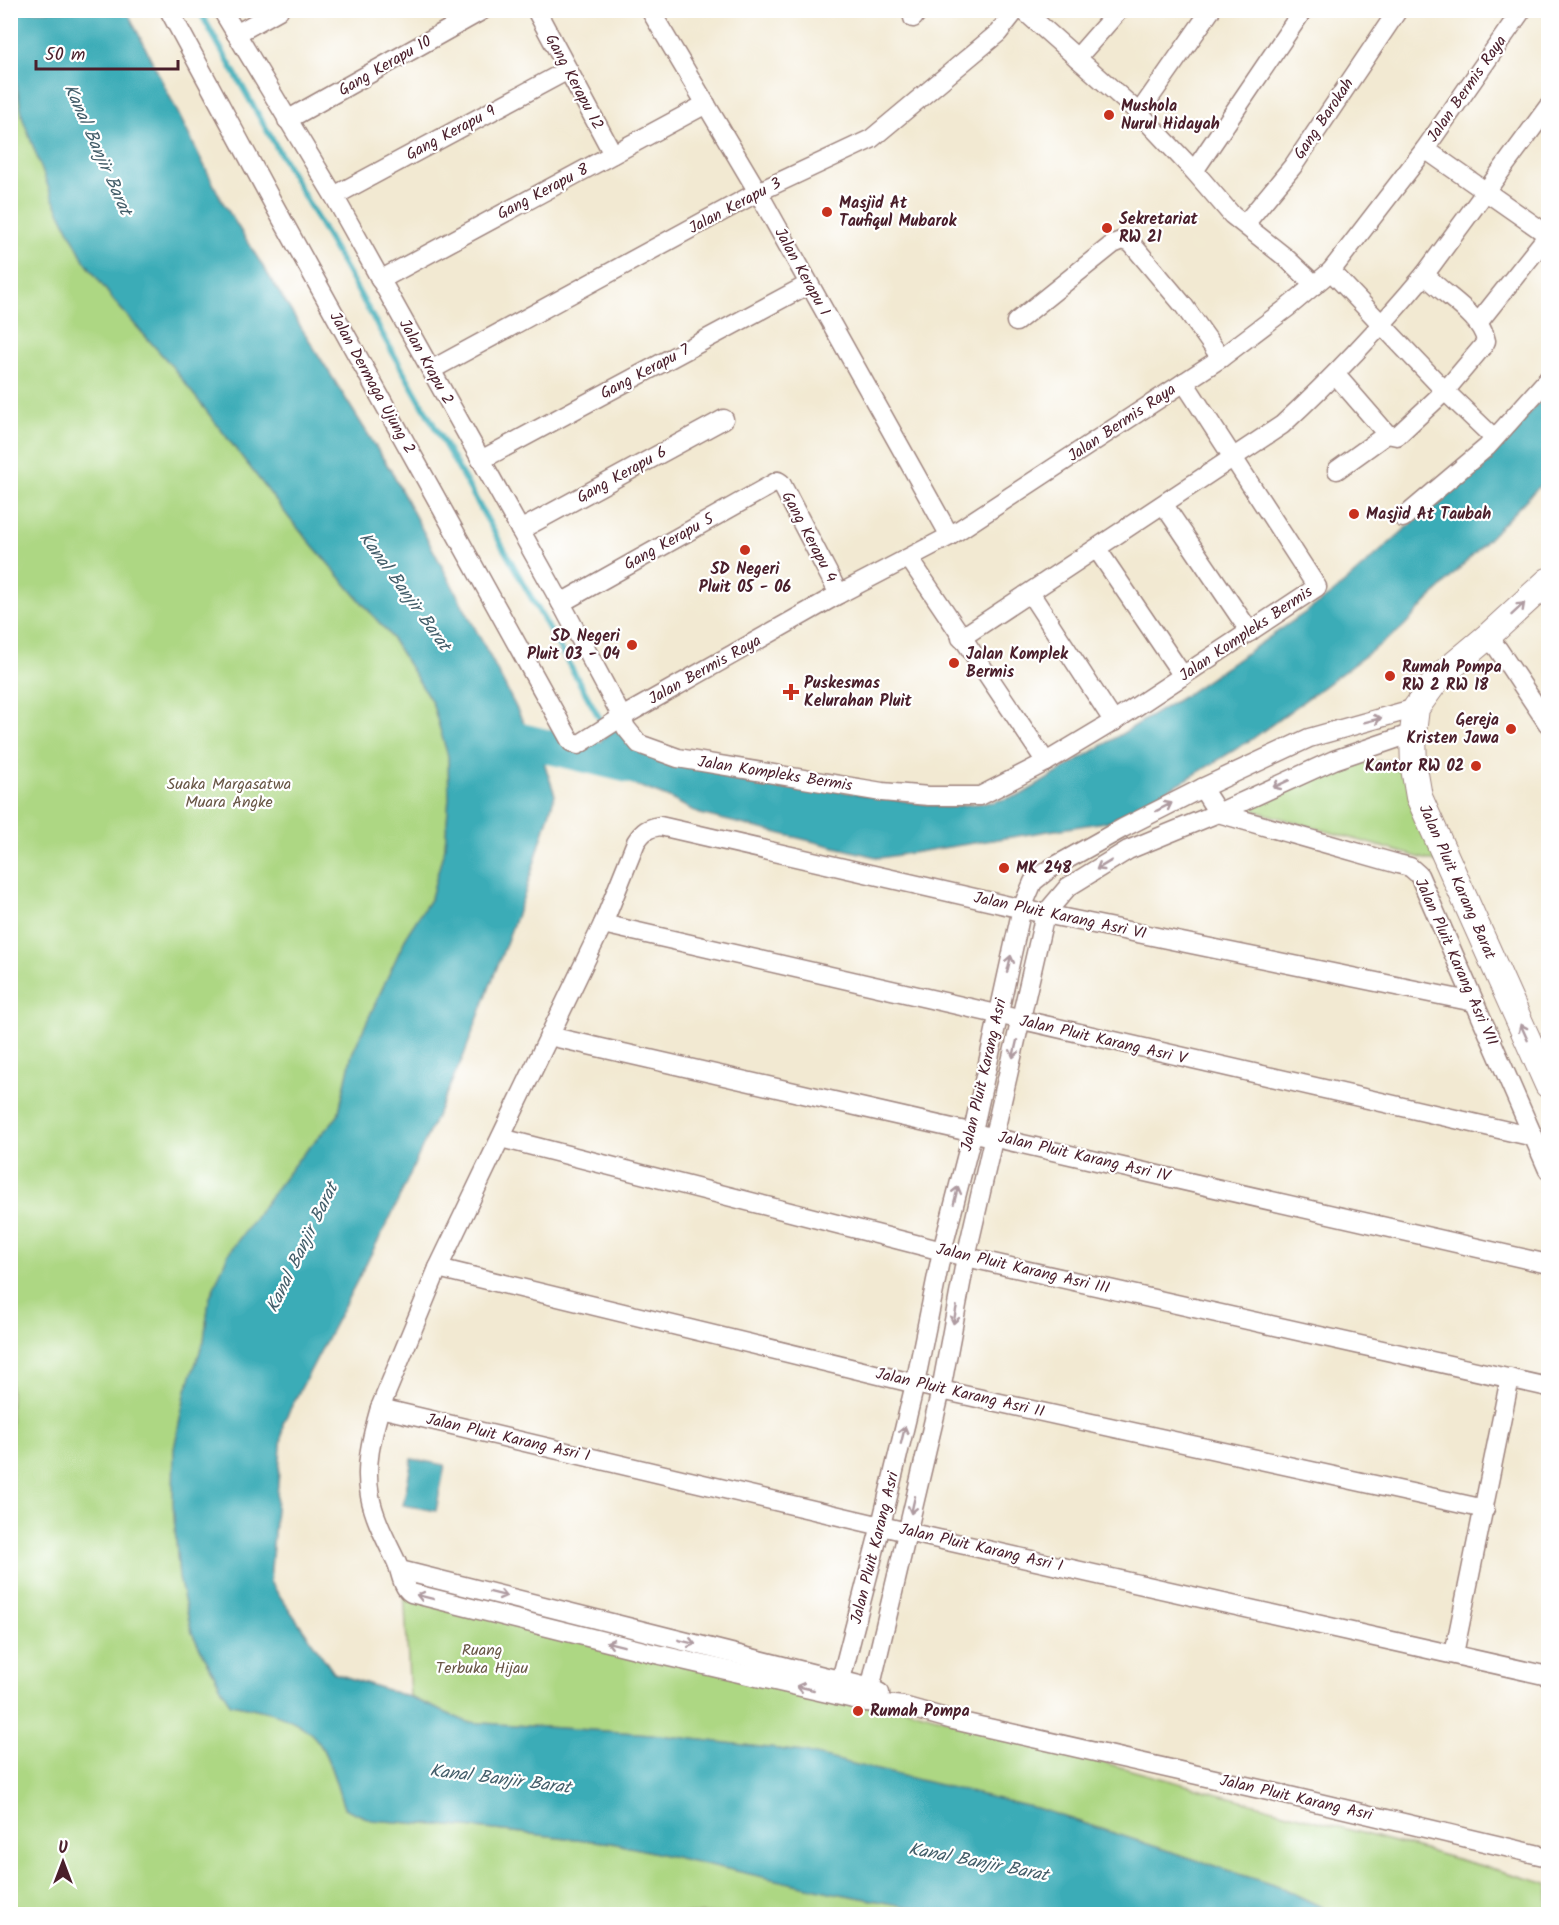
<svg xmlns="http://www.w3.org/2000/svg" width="1559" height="1925" viewBox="0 0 1559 1925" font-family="Kalam,sans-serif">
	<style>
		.green { fill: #add783; stroke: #7c7b57; stroke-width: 1.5 }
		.water { fill: #3bacb7; stroke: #426671; stroke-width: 1.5 }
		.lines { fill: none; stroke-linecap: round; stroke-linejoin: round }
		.stream { stroke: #3bacb7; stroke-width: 6 }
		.river { stroke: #3bacb7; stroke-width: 34 }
		.street-casing { stroke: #9e847e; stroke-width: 21 }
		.secondary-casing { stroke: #9e847e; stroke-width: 28 }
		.street { stroke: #fff; stroke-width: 18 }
		.secondary { stroke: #fff; stroke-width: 26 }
		.oneway { stroke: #ae9aa0 }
		.poi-dot { fill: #c8321e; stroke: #fff; stroke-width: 2 }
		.labels { text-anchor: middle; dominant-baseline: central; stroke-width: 4.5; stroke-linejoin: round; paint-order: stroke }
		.street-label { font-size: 16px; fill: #4a1f2b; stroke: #fff }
		.poi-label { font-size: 16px; font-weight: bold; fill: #4a1f2b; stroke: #fff; text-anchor: start }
		.park-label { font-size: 16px; fill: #685645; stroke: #fff }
		.water-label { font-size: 18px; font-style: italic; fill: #435e6a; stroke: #fff }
	</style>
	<rect width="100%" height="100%" fill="#fff"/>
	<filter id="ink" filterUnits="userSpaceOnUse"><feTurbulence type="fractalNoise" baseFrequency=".0167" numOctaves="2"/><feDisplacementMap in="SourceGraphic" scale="12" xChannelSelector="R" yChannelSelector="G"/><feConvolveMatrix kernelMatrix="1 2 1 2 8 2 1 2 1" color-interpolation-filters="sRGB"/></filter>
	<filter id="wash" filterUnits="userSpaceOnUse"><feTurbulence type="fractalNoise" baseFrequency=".008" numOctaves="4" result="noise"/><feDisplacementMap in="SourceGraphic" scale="24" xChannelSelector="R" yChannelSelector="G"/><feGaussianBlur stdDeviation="1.35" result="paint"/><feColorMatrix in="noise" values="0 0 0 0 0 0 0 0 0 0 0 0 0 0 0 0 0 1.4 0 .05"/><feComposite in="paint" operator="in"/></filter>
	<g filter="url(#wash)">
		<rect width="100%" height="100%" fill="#f2e9d2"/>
		<g class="green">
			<path d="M10,55L23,119L52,197L84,260L114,301L171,365L290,519L389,634L432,702L448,756L449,798L445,846L431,898L408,933L352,1054L338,1116L297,1161L228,1254L209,1300L204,1341L186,1390L174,1449L173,1503L179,1578L192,1633L230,1704C261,1709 303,1716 321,1746C332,1764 337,1788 344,1808L371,1820L477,1828L612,1843L830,1892L947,1914H11Z"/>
			<path d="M1357,761H1413L1439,863L1231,804H1239Z"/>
			<path d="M403,1571L1548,1884V1914H1336L1282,1888L1043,1810L803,1752L651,1734L467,1722L410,1697Z"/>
		</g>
		<g class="water">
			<path d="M10,11H127L222,201L391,471L492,660L545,765L555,795L525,893L464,1055L392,1214L283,1423L270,1582L334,1673L409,1697L467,1722L651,1734L803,1752L1043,1810L1282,1888L1336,1914H947L830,1892L612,1843L477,1828L371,1820L344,1808C337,1788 332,1764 321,1746C303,1716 261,1709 230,1704L192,1633L179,1578L173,1503L174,1449L186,1390L204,1341L209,1300L228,1254L297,1161L338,1116L352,1054L408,933L431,898L445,846L449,798L448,756L432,702L389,634L290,519L171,365L114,301L84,260L52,197L23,119L11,55Z"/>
			<path d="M1548,393V477L1400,630L1251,740L1187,779L1111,821L880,858L700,814L667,797L605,773L601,740L621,724L635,745L825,789L946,807L993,802L1021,795L1184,696L1332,594L1491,453Z"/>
			<path d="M412,1459L445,1465L436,1511L403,1505Z"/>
		</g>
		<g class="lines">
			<path class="stream" d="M199,10L604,726"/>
			<path class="river" d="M488,732L649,771"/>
		</g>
	</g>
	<g filter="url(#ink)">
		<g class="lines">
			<g class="street-casing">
				<g id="street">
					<path d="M169,10L274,205L571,742L578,745L622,717L839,594L950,536L1221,358L1287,308L1331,271L1425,149L1522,10"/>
					<path d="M222,10L334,196L561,603L622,717L626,728L639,744L678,758L882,792L929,796H980L1046,762L1116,720L1317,587L1184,382"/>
					<path d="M536,10L613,154"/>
					<path d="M650,10L758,192L950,536"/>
					<path d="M1023,10L1139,113L1194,171L1232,215L1285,257L1315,285"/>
					<path d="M913,18L919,10"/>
					<path d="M236,34L279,10"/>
					<path d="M1077,58L1119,10"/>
					<path d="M1139,113L1211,10"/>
					<path d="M287,120L483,10"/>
					<path d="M1425,149L1548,235"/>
					<path d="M1194,171L1303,10"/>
					<path d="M334,196L568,70"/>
					<path d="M1245,224L1293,166L1398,10"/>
					<path d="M1331,271L1445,391L1494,438"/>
					<path d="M380,280L706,104"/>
					<path d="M1016,322L1113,244L1123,240L1131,243L1184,306L1221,358"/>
					<path d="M1478,323L1548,235"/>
					<path d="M431,370L758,192L871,139L998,33L1016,10"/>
					<path d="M1335,374L1387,434L1397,436L1445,391L1483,346L1486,341C1481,314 1442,295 1425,274L1548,107"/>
					<path d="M481,460L809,284"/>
					<path d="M1337,470L1387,434"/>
					<path d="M1164,505L1250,632"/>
					<path d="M1403,518L1487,447L1548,379"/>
					<path d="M520,530L724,419"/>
					<path d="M1097,549L1183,676"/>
					<path d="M909,558L1046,762"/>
					<path d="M1030,593L1114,722"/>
					<path d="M561,603L778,481L781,483L839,594"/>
					<path d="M1487,637L1498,649L1548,724"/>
					<path d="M961,638L1282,425C1334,377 1380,328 1425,274"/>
					<path d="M1202,788L1218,813L1398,864L1410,867L1419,875L1548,1170"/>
					<path d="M603,924L1534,1137"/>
					<path d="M1474,1002L1045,914L660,826C648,828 643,831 636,842L603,924L438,1268L380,1408C372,1436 364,1466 370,1496C374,1518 386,1540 396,1561C401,1571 401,1586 411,1593L656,1654L867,1702L903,1706L953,1720L1264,1790L1548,1857"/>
					<path d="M549,1036L1548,1264"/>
					<path d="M501,1138L966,1257L1548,1387"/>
					<path d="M438,1268L941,1390L1485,1509"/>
					<path d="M380,1408L907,1532L1548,1676"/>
					<path d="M400,1570L871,1688L880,1693"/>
					<path d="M1454,1654L1510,1378"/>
					<path d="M837,1695L881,1525L915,1384L942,1251L973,1131L1022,908L1033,882L1048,870L1123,828L1202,788L1309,738L1416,708"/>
					<path d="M867,1702L941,1390L966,1257L1045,914L1068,887L1128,850L1218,813L1334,760L1413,733"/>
				</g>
			</g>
			<g class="secondary-casing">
				<path id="secondary" d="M1548,581L1487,637L1438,678L1416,708L1413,733L1414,768L1419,797L1548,1085"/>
			</g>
			<use href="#street" class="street"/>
			<use href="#secondary" class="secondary"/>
		</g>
		<defs><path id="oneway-shaft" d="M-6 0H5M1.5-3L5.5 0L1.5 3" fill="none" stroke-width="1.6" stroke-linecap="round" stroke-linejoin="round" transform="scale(1.5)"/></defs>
		<g class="oneway">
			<use href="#oneway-shaft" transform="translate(1518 609) rotate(-43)"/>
			<use href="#oneway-shaft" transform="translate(1373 720) rotate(-15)"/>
			<use href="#oneway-shaft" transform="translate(1281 784) rotate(155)"/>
			<use href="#oneway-shaft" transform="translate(1164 807) rotate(-27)"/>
			<use href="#oneway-shaft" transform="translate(1104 865) rotate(149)"/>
			<use href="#oneway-shaft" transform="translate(1009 964) rotate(-77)"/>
			<use href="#oneway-shaft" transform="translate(1524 1032) rotate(-114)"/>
			<use href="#oneway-shaft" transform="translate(1015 1049) rotate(103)"/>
			<use href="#oneway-shaft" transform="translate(956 1195) rotate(-76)"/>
			<use href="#oneway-shaft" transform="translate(955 1315) rotate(101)"/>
			<use href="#oneway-shaft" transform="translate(903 1435) rotate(-76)"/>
			<use href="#oneway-shaft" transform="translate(913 1505) rotate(103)"/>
			<use href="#oneway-shaft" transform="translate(498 1594) rotate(14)"/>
			<use href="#oneway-shaft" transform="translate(425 1597) rotate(-166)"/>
			<use href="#oneway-shaft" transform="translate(687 1642) rotate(14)"/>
			<use href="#oneway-shaft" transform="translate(615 1644) rotate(-166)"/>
			<use href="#oneway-shaft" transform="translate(805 1688) rotate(-167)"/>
		</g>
	</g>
	<g class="poi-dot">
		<circle cx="1109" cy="115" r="6"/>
		<circle cx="827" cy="212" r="6"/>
		<circle cx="1107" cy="228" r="6"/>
		<circle cx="1354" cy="514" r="6"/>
		<circle cx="745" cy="550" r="6"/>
		<circle cx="632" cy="645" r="6"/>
		<circle cx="954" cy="663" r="6"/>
		<circle cx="1390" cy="676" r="6"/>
		<path d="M788 683h6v6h6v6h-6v6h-6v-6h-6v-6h6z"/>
		<circle cx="1511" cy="729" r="6"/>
		<circle cx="1476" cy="766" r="6"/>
		<circle cx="1004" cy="868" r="6"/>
		<circle cx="858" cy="1711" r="6"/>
	</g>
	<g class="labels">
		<g class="street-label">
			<text transform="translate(385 66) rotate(-30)">Gang Kerapu 10</text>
			<text transform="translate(574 82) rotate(62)">Gang Kerapu 12</text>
			<text transform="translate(1467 89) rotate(-55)">Jalan Bermis Raya</text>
			<text transform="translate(1324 119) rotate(-56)">Gang Barokah</text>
			<text transform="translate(451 133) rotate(-28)">Gang Kerapu 9</text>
			<text transform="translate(543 192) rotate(-28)">Gang Kerapu 8</text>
			<text transform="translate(735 206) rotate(-28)">Jalan Kerapu 3</text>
			<text transform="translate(802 272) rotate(61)">Jalan Kerapu I</text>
			<text transform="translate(426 362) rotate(61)">Jalan Krapu 2</text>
			<text transform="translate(645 372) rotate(-28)">Gang Kerapu 7</text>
			<text transform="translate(372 383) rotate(61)">Jalan Dermaga Ujung 2</text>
			<text transform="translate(1122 423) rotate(-34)">Jalan Bermis Raya</text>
			<text transform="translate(622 475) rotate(-29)">Gang Kerapu 6</text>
			<text transform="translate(809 537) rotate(62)">Gang Kerapu 4</text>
			<text transform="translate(669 542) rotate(-29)">Gang Kerapu 5</text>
			<text transform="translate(1246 634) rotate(-34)">Jalan Kompleks Bermis</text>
			<text transform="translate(705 670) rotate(-29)">Jalan Bermis Raya</text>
			<text transform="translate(775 774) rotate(9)">Jalan Kompleks Bermis</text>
			<text transform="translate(1457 882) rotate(66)">Jalan Pluit Karang Barat</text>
			<text transform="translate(1060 916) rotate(12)">Jalan Pluit Karang Asri VI</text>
			<text transform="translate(1456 962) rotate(66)">Jalan Pluit Karang Asri VII</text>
			<text transform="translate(1103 1040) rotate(13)">Jalan Pluit Karang Asri V</text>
			<text transform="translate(984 1075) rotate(-77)">Jalan Pluit Karang Asri</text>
			<text transform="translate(1084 1157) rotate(13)">Jalan Pluit Karang Asri IV</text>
			<text transform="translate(1023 1269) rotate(13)">Jalan Pluit Karang Asri III</text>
			<text transform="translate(960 1393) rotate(13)">Jalan Pluit Karang Asri II</text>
			<text transform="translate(508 1438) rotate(13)">Jalan Pluit Karang Asri I</text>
			<text transform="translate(875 1548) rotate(-76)">Jalan Pluit Karang Asri</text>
			<text transform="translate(981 1548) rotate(13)">Jalan Pluit Karang Asri I</text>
			<text transform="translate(1296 1798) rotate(13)">Jalan Pluit Karang Asri</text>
		</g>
		<g class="poi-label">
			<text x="1121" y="106">Mushola<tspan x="1121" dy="18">Nurul Hidayah</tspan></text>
			<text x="839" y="203">Masjid At<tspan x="839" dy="18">Taufiqul Mubarok</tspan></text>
			<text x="1119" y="219">Sekretariat<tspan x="1119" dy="18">RW 21</tspan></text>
			<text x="1366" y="514">Masjid At Taubah</text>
			<text x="745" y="569" text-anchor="middle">SD Negeri<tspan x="745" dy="18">Pluit 05 - 06</tspan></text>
			<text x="620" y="636" text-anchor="end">SD Negeri<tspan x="620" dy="18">Pluit 03 - 04</tspan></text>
			<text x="966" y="654">Jalan Komplek<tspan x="966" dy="18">Bermis</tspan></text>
			<text x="1402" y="667">Rumah Pompa<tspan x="1402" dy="18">RW 2 RW 18</tspan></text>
			<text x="804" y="683">Puskesmas<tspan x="804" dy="18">Kelurahan Pluit</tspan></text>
			<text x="1499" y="720" text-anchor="end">Gereja<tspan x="1499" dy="18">Kristen Jawa</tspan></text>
			<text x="1464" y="766" text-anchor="end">Kantor RW 02</text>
			<text x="1016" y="868">MK 248</text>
			<text x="870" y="1711">Rumah Pompa</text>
		</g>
		<g class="park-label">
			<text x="229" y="784">Suaka Margasatwa<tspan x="229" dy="18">Muara Angke</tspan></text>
			<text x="482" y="1650">Ruang<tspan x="482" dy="18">Terbuka Hijau</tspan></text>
		</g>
		<g class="water-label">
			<text transform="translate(97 150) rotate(66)">Kanal Banjir Barat</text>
			<text transform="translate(404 592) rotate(54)">Kanal Banjir Barat</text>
			<text transform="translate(303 1248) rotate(-64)">Kanal Banjir Barat</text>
			<text transform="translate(500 1780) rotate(7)">Kanal Banjir Barat</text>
			<text transform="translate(978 1863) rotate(11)">Kanal Banjir Barat</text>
		</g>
	</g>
	<rect width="1559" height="1925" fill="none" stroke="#fff" stroke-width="36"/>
	<g transform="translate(63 1862)" stroke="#ffffff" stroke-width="4.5" paint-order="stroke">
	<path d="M0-4.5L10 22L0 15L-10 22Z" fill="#4a1f2b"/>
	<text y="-9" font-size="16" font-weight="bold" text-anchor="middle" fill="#4a1f2b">U</text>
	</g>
	<path d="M36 60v9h142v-9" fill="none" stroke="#4a1f2b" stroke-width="3"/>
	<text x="45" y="60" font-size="18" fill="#4a1f2b" stroke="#ffffff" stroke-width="4.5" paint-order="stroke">50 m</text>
</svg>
